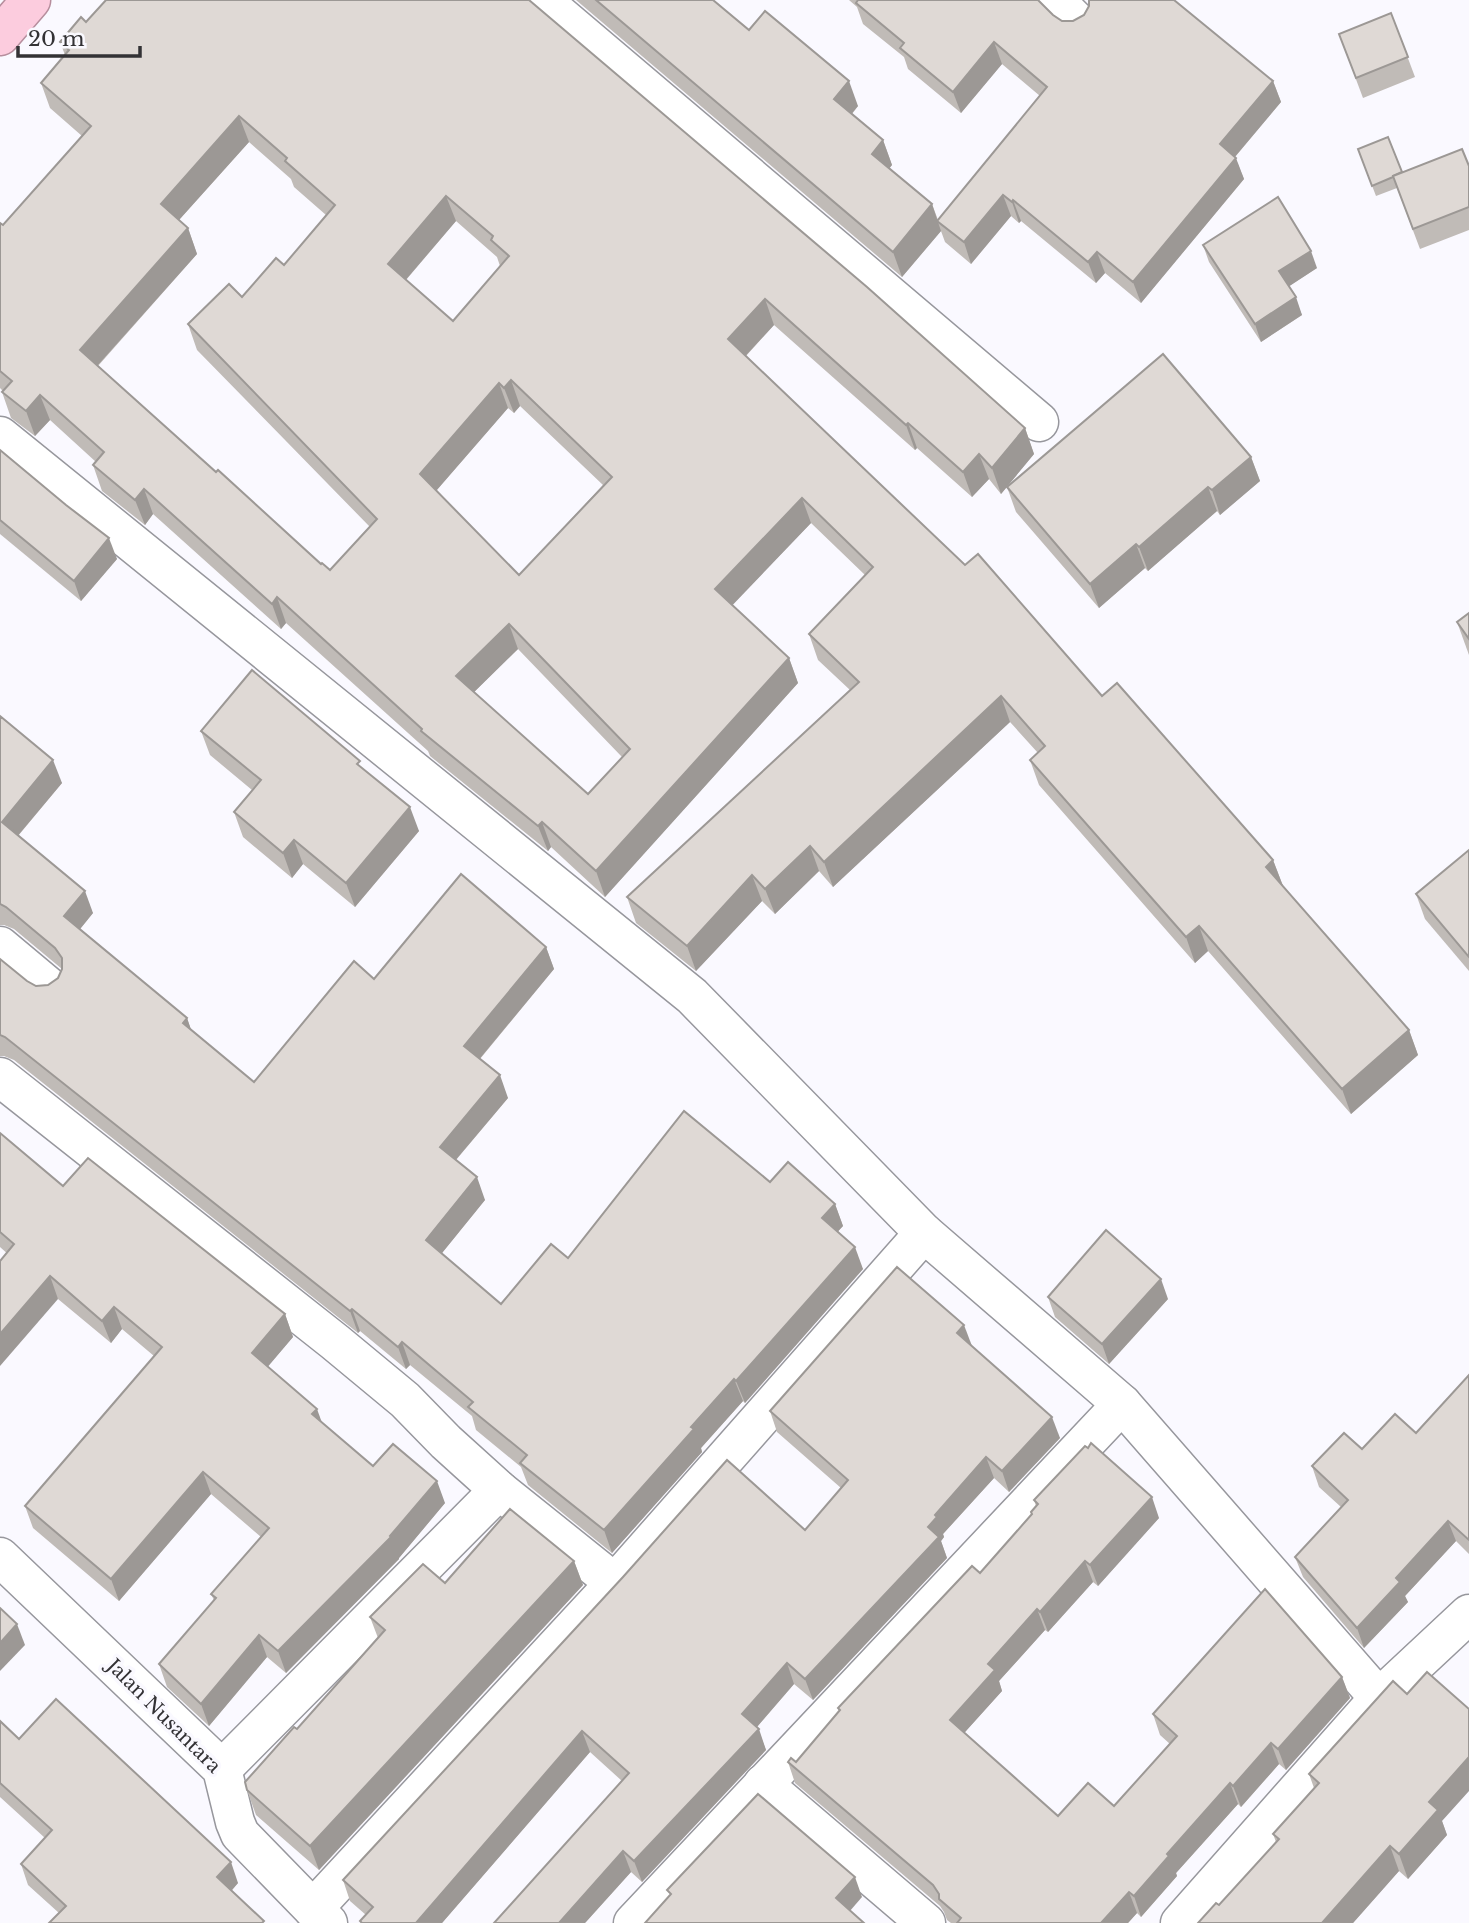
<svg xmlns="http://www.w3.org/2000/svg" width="1469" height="1923" viewBox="0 0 1469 1923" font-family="'Libre Baskerville',serif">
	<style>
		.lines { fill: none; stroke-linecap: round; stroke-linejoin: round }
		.minor-casing { stroke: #97979d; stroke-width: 41 }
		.trunk-casing { stroke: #b68e9d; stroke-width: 41 }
		.minor { stroke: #fff; stroke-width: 38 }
		.trunk { stroke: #fcccde; stroke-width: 38 }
		.wall { fill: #c0bbb7; fill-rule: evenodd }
		.shaded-wall { fill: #9c9895 }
		.building { fill: #dfd9d5; stroke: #9c9895; stroke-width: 2; fill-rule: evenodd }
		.labels { text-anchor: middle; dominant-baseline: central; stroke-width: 7; stroke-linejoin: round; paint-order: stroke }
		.street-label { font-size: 19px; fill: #333235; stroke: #faf9ff }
	</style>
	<rect width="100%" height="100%" fill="#faf9ff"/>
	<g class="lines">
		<g class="minor-casing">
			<g id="minor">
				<path d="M542,0L1039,422"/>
				<path d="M1055,0L1076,21"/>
				<path d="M0,436L692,996L924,1233L1122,1404L1379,1698"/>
				<path d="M0,946L49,987"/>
				<path d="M0,1077L335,1342L405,1400L446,1442L499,1490L615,1583"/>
				<path d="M0,1557L222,1769L235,1822L240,1834L313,1909L328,1923"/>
				<path d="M222,1769L499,1490"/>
				<path d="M763,1784L926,1923"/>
				<path d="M313,1909L615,1583L924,1233"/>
				<path d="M633,1923L1122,1404"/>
				<path d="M1180,1923L1379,1698L1469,1614"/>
			</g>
		</g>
		<g class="trunk-casing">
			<path id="trunk" d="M0,36L31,0"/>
		</g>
		<use href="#minor" class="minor"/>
		<use href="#trunk" class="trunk"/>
	</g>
	<g class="wall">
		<path d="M529,0L1025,428L1034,454L1001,494L989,479L972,497L917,448L915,450L774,325L746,356L1273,860L1283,886L1409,1030L1418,1055L1351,1114L1208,951L1195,963L1039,785L1030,760L1038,753L1010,722L833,887L819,871L775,914L762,901L696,971L636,923L627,897L850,690L818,660L809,634L865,575L811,523L732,605L789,658L798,683L605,897L551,847L548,851L430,756L428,751L286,623L281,629L153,514L145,525L102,491L93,465L96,462L50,420L35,436L11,418L2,392L3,391L0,388V223L3,225L82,136L50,108L41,83L65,55L60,42L86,22ZM249,142L291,179L294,187L326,215L284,265L242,297L188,324L197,350L370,527L330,570L321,564L216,472L98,366L197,254L188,228L179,220ZM456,221L497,257L500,266L453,321L406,280ZM520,406L603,485L519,575L436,491L508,408L514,413ZM518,649L622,757L588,794L474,692Z"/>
		<path d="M576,0H713L749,30L858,106L852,114L883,140L892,165L889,168L932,204L938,220L1040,96L1002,64L961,113L908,69L904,57L863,24L857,7L849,0H1038L1053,15L1062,21L1273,81L1281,102L1235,157L1244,179L1141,303L1105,273L1096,283L1021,221L1019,223L1011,216L971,264L945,242L941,231L902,277Z"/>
		<path d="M1391,13L1415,77L1363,98L1339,34Z"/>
		<path d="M1358,149L1402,172L1469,166V230L1420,249L1397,188L1376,196Z"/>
		<path d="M1203,245L1317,268L1289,286L1302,315L1261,342L1209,262Z"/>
		<path d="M0,450L117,559L81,601L0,534Z"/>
		<path d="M1251,457L1260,481L1220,515L1217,511L1148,571L1145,568L1099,608L1016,512L1007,487Z"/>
		<path d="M1469,613V655L1457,622Z"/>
		<path d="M0,716L62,783L18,836L93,913L80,929L187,1018L191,1030L254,1082L374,979L546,947L554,969L480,1059L508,1098L456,1160L485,1200L441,1254L501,1304L568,1258L770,1182L835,1204L843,1226L838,1231L863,1269L745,1403L743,1401L701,1448L702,1452L612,1553L528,1485L521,1467L476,1430L472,1416L410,1365L406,1369L360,1331L358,1333L14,1060L4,1056H0V959L27,981L36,986L48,985L58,978L62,969L14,929L4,925H0Z"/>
		<path d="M201,731L362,768L419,831L355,907L303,864L292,878L243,837L234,812L252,790L210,755Z"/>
		<path d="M1469,850V971L1425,919L1416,894Z"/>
		<path d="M0,1133L63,1186L285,1314L293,1337L267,1367L322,1423L373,1466L445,1503L399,1558V1559L286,1673L267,1657L209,1726L167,1687L159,1664L214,1600L211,1594L261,1537L211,1494L119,1601L33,1528L25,1506L154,1356L122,1329L111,1343L58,1299L0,1247Z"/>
		<path d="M1048,1297L1168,1299L1109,1364L1055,1317Z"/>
		<path d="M972,1346L1060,1438L1009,1492L994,1478L943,1534L944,1537L941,1541L947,1558L813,1700L794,1684L757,1727L766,1750L642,1882L631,1872L585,1923L622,1781L590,1752L442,1923H361L360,1921L366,1915L350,1901L343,1880L805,1530L841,1488L777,1432L770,1411Z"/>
		<path d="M1469,1375V1554L1456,1541L1405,1596L1408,1602L1364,1648L1303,1577L1295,1557L1341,1507L1319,1487L1312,1466L1362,1449L1416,1433Z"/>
		<path d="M1034,1500L1159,1518L1098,1586L1093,1582L1048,1632L1045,1630L999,1681L1002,1691L964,1733L1058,1816L1114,1806L1170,1744L1160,1735L1153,1714L1342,1677L1350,1698L1286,1770L1279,1764L1241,1807L1238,1804L1176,1873L1177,1876L1141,1917L1137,1913L1128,1923H951L947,1920L944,1912L940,1906L795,1783L788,1762H796L839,1712L838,1708L980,1573L1032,1515L1031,1512L1036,1506Z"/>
		<path d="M574,1561L583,1585L319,1870L256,1815L247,1790L297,1729L378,1638L370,1617L445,1583Z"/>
		<path d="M0,1721L19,1739L238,1883L232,1890L59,1913L28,1885L21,1864L45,1838L0,1797Z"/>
		<path d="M1309,1774L1442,1821L1447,1835L1408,1879L1399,1871L1353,1923H1198L1219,1905L1276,1842L1273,1834L1314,1788Z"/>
	</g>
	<g class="shaded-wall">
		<path d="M994,42L1002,64L961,113L953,92Z"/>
		<path d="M849,81L858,106L843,124L834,99Z"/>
		<path d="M1273,81L1281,102L1228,165L1220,144Z"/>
		<path d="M239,116L249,142L170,230L161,204Z"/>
		<path d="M883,140L892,165L881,179L872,154Z"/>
		<path d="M1236,158L1244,179L1141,303L1133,282Z"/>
		<path d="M1003,195L1011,216L971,264L964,242Z"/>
		<path d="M446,196L456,221L397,290L388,264Z"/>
		<path d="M1013,200L1021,221L1019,223L1012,202Z"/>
		<path d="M932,204L941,231L902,277L893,252Z"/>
		<path d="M188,228L197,254L89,375L80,350Z"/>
		<path d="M1311,251L1317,268L1285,289L1279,271Z"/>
		<path d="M1097,252L1105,273L1096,283L1088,262Z"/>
		<path d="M1296,297L1302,315L1261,342L1255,324Z"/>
		<path d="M765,299L774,325L738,364L728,339Z"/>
		<path d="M511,380L520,406L514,413L504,388Z"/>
		<path d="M499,383L508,408L429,499L420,474Z"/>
		<path d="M40,395L50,420L35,436L26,411Z"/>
		<path d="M908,423L917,448L915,450L906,425Z"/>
		<path d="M1025,428L1034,454L1001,494L992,468Z"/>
		<path d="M979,454L989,479L972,497L963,472Z"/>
		<path d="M1251,457L1260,481L1220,515L1212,490Z"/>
		<path d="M1208,487L1217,511L1148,571L1139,547Z"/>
		<path d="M144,489L153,514L145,525L135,500Z"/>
		<path d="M802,498L811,523L724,614L715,589Z"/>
		<path d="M109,538L117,559L81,601L74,581Z"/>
		<path d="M1136,544L1145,568L1099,608L1090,584Z"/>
		<path d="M277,597L286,623L281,629L272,604Z"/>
		<path d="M509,624L518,649L465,701L456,676Z"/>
		<path d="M789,658L798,683L605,897L596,871Z"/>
		<path d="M1001,696L1010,722L833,887L824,862Z"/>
		<path d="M53,760L62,783L10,845L2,822Z"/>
		<path d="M410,807L419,831L355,907L346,883Z"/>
		<path d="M542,822L551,847L548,851L538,826Z"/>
		<path d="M294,840L303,864L292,878L283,853Z"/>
		<path d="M810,846L819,871L775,914L765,889Z"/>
		<path d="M1273,860L1283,886L1266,867Z"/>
		<path d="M752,875L762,901L696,971L687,946Z"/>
		<path d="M85,891L93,913L72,939L64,916Z"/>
		<path d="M1199,926L1208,951L1195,963L1186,937Z"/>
		<path d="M546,947L554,969L472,1068L464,1046Z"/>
		<path d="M187,1018L195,1041L183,1023Z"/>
		<path d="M1409,1030L1418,1055L1351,1114L1342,1089Z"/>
		<path d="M500,1075L508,1098L448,1169L440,1147Z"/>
		<path d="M477,1177L485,1200L434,1263L426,1240Z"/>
		<path d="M835,1204L843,1226L830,1240L822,1218Z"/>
		<path d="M855,1247L863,1269L745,1403L736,1381Z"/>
		<path d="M50,1276L58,1299L0,1366V1334Z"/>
		<path d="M1161,1279L1168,1299L1109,1364L1102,1344Z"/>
		<path d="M114,1307L122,1329L111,1343L102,1321Z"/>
		<path d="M352,1309L360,1331L358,1333L350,1311Z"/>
		<path d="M285,1314L293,1337L260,1376L252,1353Z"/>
		<path d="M964,1325L972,1346L957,1333Z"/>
		<path d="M402,1342L410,1365L406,1369L398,1347Z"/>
		<path d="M734,1379L743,1401L701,1448L702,1452L612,1553L604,1530L691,1427Z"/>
		<path d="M317,1409L325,1431L312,1414Z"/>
		<path d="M1052,1417L1060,1438L1009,1492L1002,1471Z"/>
		<path d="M986,1457L994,1478L943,1534L944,1537L941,1541L947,1558L813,1700L805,1679L928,1527L935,1515Z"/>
		<path d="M203,1472L211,1494L119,1601L111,1579Z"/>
		<path d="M437,1481L445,1503L399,1558V1559L286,1673L278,1651L390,1536Z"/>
		<path d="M1152,1497L1159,1518L1098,1586L1090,1565Z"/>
		<path d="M1448,1521L1456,1541L1405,1596L1408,1602L1364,1648L1357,1628L1396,1578Z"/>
		<path d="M574,1561L583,1585L319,1870L310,1846Z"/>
		<path d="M1085,1561L1093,1582L1048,1632L1040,1612Z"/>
		<path d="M1037,1609L1045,1630L999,1681L1002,1691L957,1741L950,1720L988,1664Z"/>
		<path d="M17,1624L25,1645L0,1671V1643Z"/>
		<path d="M259,1635L267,1657L209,1726L201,1704Z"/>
		<path d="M787,1663L794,1684L750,1735L742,1714Z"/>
		<path d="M1342,1677L1350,1698L1286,1770L1278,1749Z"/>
		<path d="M759,1729L766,1750L642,1882L634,1861Z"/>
		<path d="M582,1731L590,1752L442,1923H416Z"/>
		<path d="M1271,1743L1279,1764L1241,1807L1233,1786Z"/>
		<path d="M1469,1757V1791L1442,1821L1447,1835L1408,1879L1399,1854L1429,1802Z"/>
		<path d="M1230,1783L1238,1804L1176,1873L1177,1876L1141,1917L1134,1896L1167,1854Z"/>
		<path d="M1390,1846L1399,1871L1353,1923H1322Z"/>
		<path d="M623,1851L631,1872L585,1923H559Z"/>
		<path d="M231,1862L238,1883L225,1898L217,1877Z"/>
		<path d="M855,1877L862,1897L843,1919L836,1898Z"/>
		<path d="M1129,1892L1137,1913L1128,1923H1101Z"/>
	</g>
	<g class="building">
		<path d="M106,0H529L867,287L1025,428L992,468L979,454L963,472L908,423L906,425L765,299L728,339L965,565L978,554L1102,696L1117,683L1273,860L1266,867L1409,1030L1342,1089L1199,926L1186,937L1030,760L1045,746L1001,696L824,862L810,846L765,889L752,875L687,946L627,897L859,682L809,634L873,567L802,498L715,589L789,658L596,871L542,822L538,826L421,731L422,729L277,597L272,604L144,489L135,500L93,465L104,452L40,395L26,411L2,392L12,381L0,371V223L3,225L91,126L41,83L69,50L60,42L81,17L86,22ZM239,116L287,158L285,161L335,205L284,265L276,258L242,297L229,284L188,324L377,519L330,570L322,563L321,564L218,470L216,472L80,350L188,228L161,204ZM446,196L493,236L491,240L509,256L453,321L388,264ZM511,380L612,477L519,575L420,474L499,383L504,388ZM509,624L630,749L588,794L456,676Z"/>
		<path d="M596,0H713L749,30L765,11L849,81L834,99L883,140L872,154L932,204L893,252Z"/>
		<path d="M858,0H1038L1053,15L1062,21H1073L1084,15L1089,6V0H1174L1273,81L1220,144L1236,158L1133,282L1097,252L1088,262L1013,200L1012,202L1003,195L964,242L937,221L1047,87L994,42L953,92L900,48L904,43L856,3Z"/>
		<path d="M1391,13L1408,57L1356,78L1339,34Z"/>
		<path d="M1388,137L1402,172L1393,176V177L1372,186L1358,149Z"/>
		<path d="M1462,149L1469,166V207L1413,229L1393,176Z"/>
		<path d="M1278,197L1311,251L1279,271L1296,297L1255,324L1203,245Z"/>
		<path d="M1163,354L1251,457L1212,490L1208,487L1139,547L1136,544L1090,584L1007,487Z"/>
		<path d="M0,450L66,505L109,538L74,581L0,520Z"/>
		<path d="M1469,613V639L1457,622Z"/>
		<path d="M252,670L360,761L357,764L410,807L346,883L294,840L283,853L234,812L261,780L201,731Z"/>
		<path d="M0,716L53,760L2,822L85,891L64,916L187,1018L183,1023L254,1082L354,961L374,979L461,874L546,947L464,1046L500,1075L440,1147L477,1177L426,1240L501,1304L551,1244L568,1258L684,1111L770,1182L788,1162L835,1204L822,1218L855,1247L736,1381L734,1379L691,1427L694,1429L604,1530L520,1463L527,1455L468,1407L473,1402L402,1342L398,1347L352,1309L350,1311L5,1037L0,1035V959L27,981L36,986L48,985L58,978L62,969V958L55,948L6,907L0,904Z"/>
		<path d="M1469,850V957L1416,894Z"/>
		<path d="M0,1133L63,1186L88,1158L285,1314L252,1353L317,1409L312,1414L373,1466L393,1444L437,1481L390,1536L391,1537L278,1651L259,1635L201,1704L159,1664L216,1598L211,1594L269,1528L203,1472L111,1579L25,1506L162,1347L114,1307L102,1321L50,1276L0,1334V1261L14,1244L0,1232Z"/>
		<path d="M1106,1230L1161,1279L1102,1344L1048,1297Z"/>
		<path d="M897,1267L964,1325L957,1333L1052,1417L1002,1471L986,1457L935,1515L937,1517L928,1527L939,1537L805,1679L787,1663L742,1714L759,1729L634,1861L623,1851L559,1923H494L629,1773L582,1731L416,1923H362L360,1921L373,1907L343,1880L623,1577L727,1460L805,1530L848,1480L770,1411Z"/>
		<path d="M1469,1375V1540L1448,1521L1396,1578L1400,1582L1357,1628L1295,1557L1348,1500L1312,1466L1344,1433L1362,1449L1395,1414L1416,1433Z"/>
		<path d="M1091,1443L1152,1497L1090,1565L1085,1561L1040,1612L1037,1609L988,1664L995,1670L950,1720L1058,1816L1088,1783L1114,1806L1177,1736L1153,1714L1265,1589L1342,1677L1278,1749L1271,1743L1233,1786L1230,1783L1167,1854L1169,1856L1134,1896L1129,1892L1101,1923H957L961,1918L939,1899V1894L933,1885L788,1762L791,1758L796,1762L840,1710L838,1708L972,1566L980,1573L1032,1514L1031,1512L1038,1504L1034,1500L1085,1446L1088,1448Z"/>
		<path d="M510,1509L574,1561L310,1846L247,1790L245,1782L294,1727L297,1729L385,1630L370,1617L423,1564L445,1583Z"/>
		<path d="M0,1608L17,1624L0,1643Z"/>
		<path d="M1427,1672L1469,1709V1757L1429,1802L1438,1810L1399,1854L1390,1846L1322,1923H1198L1216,1903L1219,1905L1279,1839L1273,1834L1319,1783L1309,1774L1393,1681L1407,1694Z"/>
		<path d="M56,1699L231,1862L217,1877L264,1921L262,1923H49L66,1906L21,1864L52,1830L0,1783V1721L19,1739Z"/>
		<path d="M758,1794L855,1877L836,1898L864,1923H645L671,1894L667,1890Z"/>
	</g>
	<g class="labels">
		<g class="street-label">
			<text transform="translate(164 1716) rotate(45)">Jalan Nusantara</text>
		</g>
	</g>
	<path d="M18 46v10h122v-10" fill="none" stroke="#333235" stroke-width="3.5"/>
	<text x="28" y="46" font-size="21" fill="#333235" stroke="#faf9ff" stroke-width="5" paint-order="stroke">20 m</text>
</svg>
